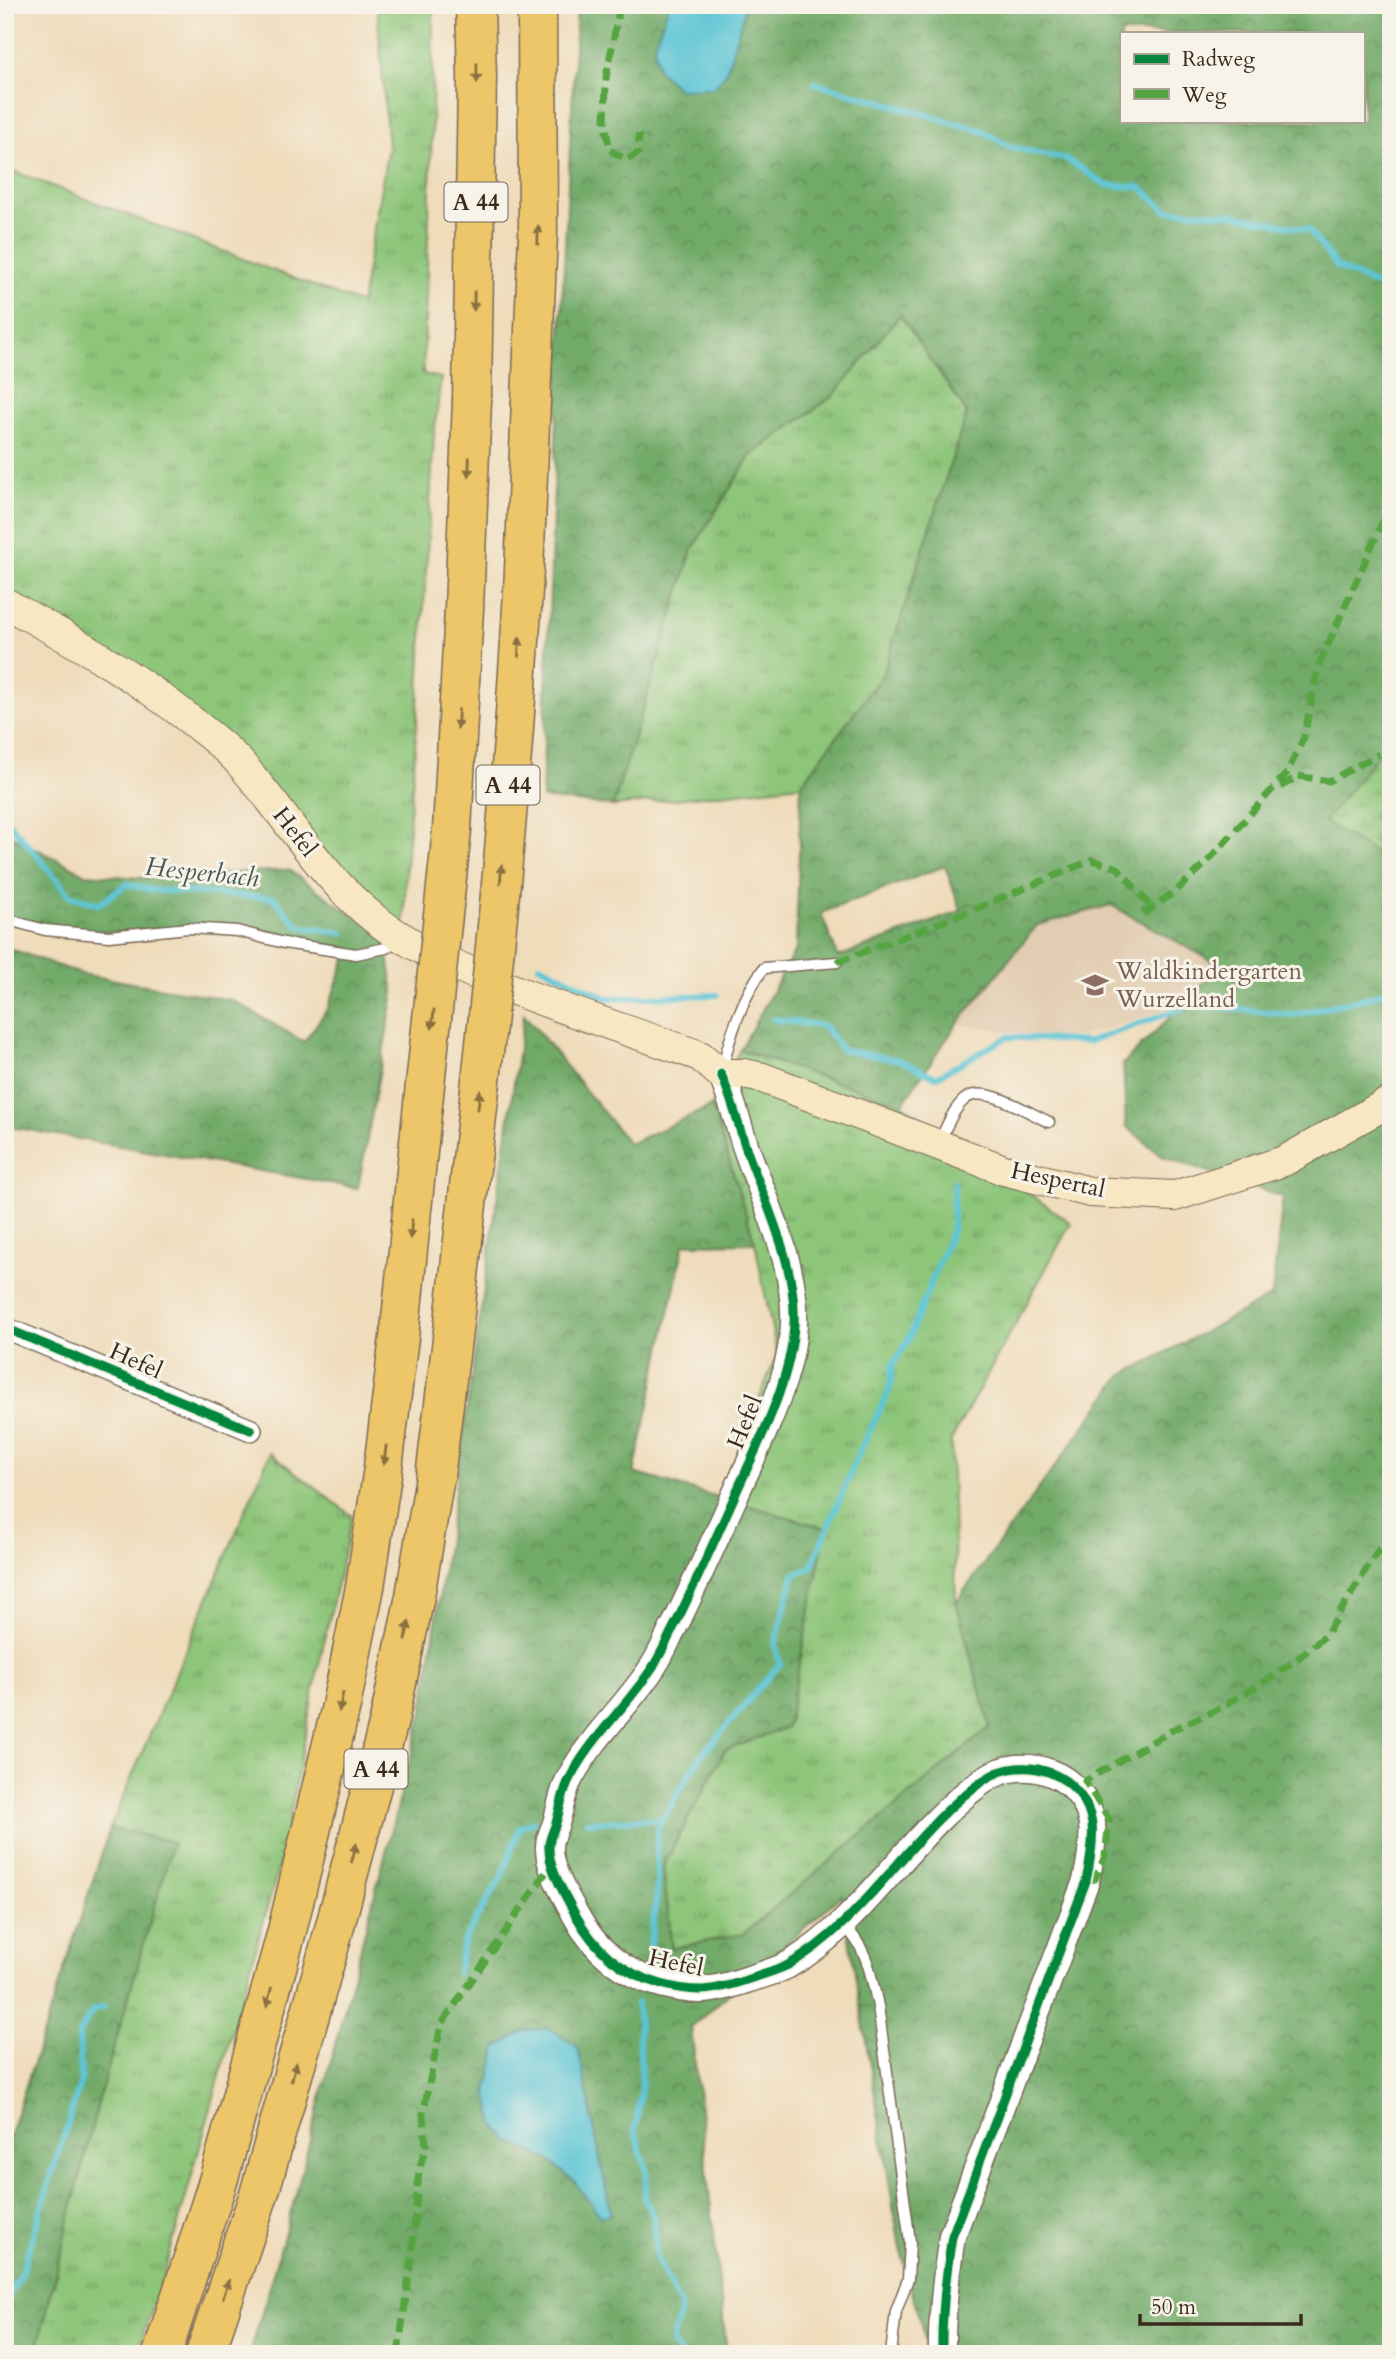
<svg xmlns="http://www.w3.org/2000/svg" width="1396" height="2359" viewBox="0 0 1396 2359" font-family="Cardo,serif">
	<style>
		.built { fill: #e2cdb2 }
		.grass { fill: url(#grass-tufts); stroke: #64784c; stroke-width: 2 }
		.forest { fill: url(#forest-crowns); stroke: #566a44; stroke-width: 2; fill-rule: evenodd }
		.wetland { fill: url(#wetland-marsh); stroke: #64784c; stroke-width: 2 }
		.water { fill: #5bc5d5; stroke: #4b787a; stroke-width: 2 }
		.lines { fill: none; stroke-linecap: round; stroke-linejoin: round }
		.stream { stroke: #5bc5d5; stroke-width: 6 }
		.service-casing { stroke: #7a6855; stroke-width: 13 }
		.minor-casing { stroke: #7a6855; stroke-width: 24 }
		.tertiary-casing { stroke: #7a6855; stroke-width: 29 }
		.secondary-casing { stroke: #7a6855; stroke-width: 32 }
		.motorway-casing { stroke: #7a6855; stroke-width: 41 }
		.service { stroke: #fff; stroke-width: 10 }
		.minor { stroke: #fff; stroke-width: 21 }
		.tertiary { stroke: #fff; stroke-width: 26 }
		.secondary { stroke: #f7e8c3; stroke-width: 30 }
		.motorway { stroke: #ecc669; stroke-width: 38 }
		.motorway-bridge-casing { stroke: #7a6855; stroke-width: 41; stroke-linecap: butt }
		.motorway-bridge { stroke: #ecc669; stroke-width: 38 }
		.quiet { stroke: #54a441; stroke-width: 7; stroke-dasharray: 14 7; stroke-linecap: butt }
		.cycleway-casing { stroke: #f7f3e8; stroke-width: 13 }
		.cycleway { stroke: #00873e; stroke-width: 9 }
		.oneway { fill: #8b7040 }
		.labels { text-anchor: middle; dominant-baseline: central; stroke-width: 6; stroke-linejoin: round; paint-order: stroke }
		.shield { fill: #f7f3e8; stroke: #73665b; stroke-width: 2 }
		.shield-label { font-size: 23px; font-weight: bold; fill: #3b2a1e }
		.street-label { font-size: 24px; fill: #3b2a1e; stroke: #f7f3e8 }
		.education-label { font-size: 24px; fill: #785e54; stroke: #f7f3e8; text-anchor: start }
		.water-label { font-size: 26px; font-style: italic; fill: #455855; stroke: #f7f3e8 }
	</style>
	<defs>
		<pattern id="grass-tufts" width="24" height="20" patternUnits="userSpaceOnUse" patternTransform="scale(1.75)"><rect width="24" height="20" fill="#8dc579"/><path d="M3 7l-1-3M5 7V3M7 7l1-3M15 17l-1-3M17 17v-4M19 17l1-3" fill="none" stroke="#74a063"/></pattern>
		<pattern id="forest-crowns" width="20" height="18" patternUnits="userSpaceOnUse" patternTransform="scale(1.75)"><rect width="20" height="18" fill="#72aa69"/><path d="M2 6a3 3 0 1 1 6 0M12 15a3 3 0 1 1 6 0" fill="none" stroke="#5f8b56"/></pattern>
		<pattern id="wetland-marsh" width="20" height="14" patternUnits="userSpaceOnUse" patternTransform="scale(1.75)"><rect width="20" height="14" fill="#8dc579"/><path d="M1 5h8M5 5V1M11 12h8M15 12V8" fill="none" stroke="#74a063"/></pattern>
	</defs>
	<rect width="100%" height="100%" fill="#f7f3e8"/>
	<filter id="ink" filterUnits="userSpaceOnUse"><feTurbulence type="fractalNoise" baseFrequency=".0143" numOctaves="2"/><feDisplacementMap in="SourceGraphic" scale="14" xChannelSelector="R" yChannelSelector="G"/><feConvolveMatrix kernelMatrix="1 2 1 2 8 2 1 2 1" color-interpolation-filters="sRGB"/></filter>
	<filter id="wash" filterUnits="userSpaceOnUse"><feTurbulence type="fractalNoise" baseFrequency=".00686" numOctaves="4" result="noise"/><feDisplacementMap in="SourceGraphic" scale="28" xChannelSelector="R" yChannelSelector="G"/><feGaussianBlur stdDeviation="1.57" result="paint"/><feColorMatrix in="noise" values="0 0 0 0 0 0 0 0 0 0 0 0 0 0 0 0 0 1.4 0 .05"/><feComposite in="paint" operator="in"/></filter>
	<g filter="url(#wash)">
		<rect width="100%" height="100%" fill="#efdcbb"/>
		<path class="built" d="M1111,905L1222,966L1183,1004L1082,1036L1050,1037L957,1024L1037,925Z"/>
		<g class="grass">
			<path d="M377,5H433L432,133L423,374L441,378L434,435L418,707L406,867L404,926L401,938L241,764L5,603V168L361,304L388,147Z"/>
			<path d="M900,314L967,413L883,675L801,785L613,806L692,550L750,456L833,396Z"/>
			<path d="M740,1050L902,1104L1071,1223L951,1440L956,1602L990,1727L743,1934L672,1949L663,1866L725,1750L787,1727L826,1528L720,1497L777,1354L755,1243L712,1106Z"/>
			<path d="M270,1453L352,1516L317,1673L283,1852L160,2288L136,2354H36L97,2106L173,1842L110,1828Z"/>
		</g>
		<g class="forest">
			<path d="M577,5H1391V2354H929L900,2248L842,1895L691,2027L727,2354H250L295,2197L423,1711L524,1014L629,1144L712,1106L755,1243L684,1244L634,1473L826,1528L787,1727L725,1750L663,1866L672,1948L743,1934L990,1727L956,1602L1121,1376L1272,1296L1283,1197L1162,1156L1126,1126L1123,1064L1221,966L1111,905L1037,925L957,1024L902,1104L740,1050L796,949L801,785L883,674L967,413L900,315L833,396L750,456L692,550L613,806L542,798L558,386ZM1121,33H1363V121H1121ZM945,866L961,911L838,957L821,913Z"/>
			<path d="M5,833L86,874L141,878L289,870L385,938L394,993L358,1188L5,1126V947L81,974L232,1000L304,1042L328,1008L349,949L245,926L113,932L43,928L5,917Z"/>
			<path d="M110,1828L173,1842L97,2106L36,2354H5V2150Z"/>
		</g>
		<path class="wetland" d="M1391,725V862L1324,822L1379,754Z"/>
		<g class="water">
			<path d="M669,5H746L726,73L714,88L679,89L658,70L654,45Z"/>
			<path d="M548,2028L578,2047L611,2214L601,2217L574,2181L546,2158L511,2143L495,2126L487,2092L497,2047L524,2031Z"/>
		</g>
		<g class="lines">
			<g class="stream">
				<path d="M815,83L983,131L1010,147L1066,159L1106,185L1140,187L1166,210L1230,214L1309,230L1337,267L1391,292"/>
				<path d="M5,818L71,896L99,904L127,884L152,890L274,898L299,926L343,933"/>
				<path d="M539,965L606,998L717,995"/>
				<path d="M773,1019L824,1026L842,1050L899,1060L936,1077L1008,1037L1089,1042L1193,1004L1294,1015L1370,997L1391,989"/>
				<path d="M587,1822L663,1819"/>
				<path d="M650,1946L657,1894V1829L700,1757L780,1664L775,1645L794,1574L811,1568L858,1455L890,1389L892,1366L907,1343L952,1230L954,1183"/>
				<path d="M457,1973L464,1940L502,1876L520,1827L533,1822"/>
				<path d="M637,2003L642,2083L635,2132L647,2173L644,2198L654,2218L656,2257L681,2307L672,2343L680,2354"/>
				<path d="M5,2303L21,2274L81,2081L79,2033L93,2010L104,2007"/>
			</g>
		</g>
	</g>
	<g filter="url(#ink)">
		<g class="lines">
			<g class="service-casing">
				<g id="service">
					<path d="M5,919L45,930L109,936L188,928L237,931L284,943L356,954L386,948L400,938"/>
					<path d="M722,1071C729,1038 743,995 764,968L837,962"/>
					<path d="M939,1143C946,1128 952,1111 964,1100C983,1082 1028,1113 1049,1122"/>
					<path d="M842,1923C868,1949 870,1971 878,2006L910,2242L908,2279L896,2311L891,2354"/>
				</g>
			</g>
			<g class="minor-casing">
				<path id="minor" d="M5,1328L251,1430"/>
			</g>
			<g class="tertiary-casing">
				<path id="tertiary" d="M721,1074C732,1099 738,1125 747,1151C766,1204 797,1267 794,1324C791,1384 756,1447 732,1502C714,1542 696,1582 677,1621C669,1635 663,1651 654,1665C630,1703 592,1737 571,1776C562,1791 561,1807 556,1823C554,1830 549,1838 549,1846C548,1869 565,1894 575,1914C594,1949 623,1974 661,1984C698,1994 714,1991 749,1979C762,1975 776,1971 788,1965C866,1921 911,1831 984,1780C1024,1752 1085,1774 1092,1824C1094,1843 1090,1863 1086,1881L952,2236C946,2275 941,2314 942,2354"/>
			</g>
			<g class="secondary-casing">
				<path id="secondary" d="M5,603C72,640 133,674 193,722C209,735 226,747 240,763C286,814 320,876 375,919C407,944 445,961 482,977C553,1007 628,1030 700,1056L721,1074H744L763,1078L1004,1170L1090,1192L1175,1196L1284,1161L1391,1101"/>
			</g>
			<g class="motorway-casing">
				<g id="motorway">
					<path d="M472,399L477,77L475,5"/>
					<path d="M531,401L538,234L537,5"/>
					<path d="M162,2354L219,2178L287,1931L341,1706L365,1587L383,1468L400,1329L417,1161"/>
					<path d="M205,2354L260,2191L331,1941L389,1721L415,1596L435,1477L453,1331L471,1168"/>
				</g>
			</g>
			<use href="#service" class="service"/>
			<use href="#minor" class="minor"/>
			<use href="#tertiary" class="tertiary"/>
			<use href="#secondary" class="secondary"/>
			<use href="#motorway" class="motorway"/>
			<g class="motorway-bridge-casing">
				<g id="motorway-bridge">
					<path d="M417,1161L452,830L464,609L472,399"/>
					<path d="M471,1168C493,982 511,795 522,608C526,539 528,470 531,401"/>
				</g>
			</g>
			<use href="#motorway-bridge" class="motorway-bridge"/>
			<g class="quiet">
				<path d="M620,5L606,78L605,125L610,150L627,160L638,153L639,134"/>
				<path d="M1281,787L1298,776L1329,781L1379,754"/>
				<path d="M1143,914L1177,890L1207,862L1287,773L1304,737L1318,667L1391,503"/>
				<path d="M837,962L973,910L1092,860L1118,868L1152,908"/>
				<path d="M1090,1880L1095,1879L1105,1856L1109,1820L1085,1781L1176,1728L1216,1710L1254,1688L1292,1663L1325,1636L1391,1530"/>
				<path d="M398,2354L412,2254L419,2171L426,2145L423,2114L441,2025L551,1865"/>
			</g>
			<g class="cycleway-casing">
				<g id="cycleway">
					<path d="M721,1074C732,1099 738,1125 747,1151C766,1204 797,1267 794,1324C791,1384 756,1447 732,1502C714,1542 696,1582 677,1621C669,1635 663,1651 654,1665C630,1703 592,1737 571,1776C562,1791 561,1807 556,1823C554,1830 549,1838 549,1846C548,1869 565,1894 575,1914C594,1949 623,1974 661,1984C698,1994 714,1991 749,1979C762,1975 776,1971 788,1965C866,1921 911,1831 984,1780C1024,1752 1085,1774 1092,1824C1094,1843 1090,1863 1086,1881L952,2236C946,2275 941,2314 942,2354"/>
					<path d="M5,1328L251,1430"/>
				</g>
			</g>
			<use href="#cycleway" class="cycleway"/>
		</g>
		<defs><path id="oneway-solid" d="M-6-.8H1V-3.2L6.5 0L1 3.2V.8H-6Z" transform="scale(1.75)"/></defs>
		<g class="oneway">
			<use href="#oneway-solid" transform="translate(477 73) rotate(89)"/>
			<use href="#oneway-solid" transform="translate(538 235) rotate(-89)"/>
			<use href="#oneway-solid" transform="translate(474 301) rotate(91)"/>
			<use href="#oneway-solid" transform="translate(469 467) rotate(92)"/>
			<use href="#oneway-solid" transform="translate(519 647) rotate(-86)"/>
			<use href="#oneway-solid" transform="translate(458 719) rotate(93)"/>
			<use href="#oneway-solid" transform="translate(501 874) rotate(-85)"/>
			<use href="#oneway-solid" transform="translate(433 1019) rotate(96)"/>
			<use href="#oneway-solid" transform="translate(479 1100) rotate(-83)"/>
			<use href="#oneway-solid" transform="translate(411 1229) rotate(96)"/>
			<use href="#oneway-solid" transform="translate(385 1455) rotate(97)"/>
			<use href="#oneway-solid" transform="translate(407 1631) rotate(-78)"/>
			<use href="#oneway-solid" transform="translate(341 1702) rotate(102)"/>
			<use href="#oneway-solid" transform="translate(354 1853) rotate(-75)"/>
			<use href="#oneway-solid" transform="translate(269 1997) rotate(105)"/>
			<use href="#oneway-solid" transform="translate(294 2072) rotate(-74)"/>
			<use href="#oneway-solid" transform="translate(226 2289) rotate(-71)"/>
		</g>
	</g>
	<defs>
		<g id="school-bare" transform="scale(2.1)"><path d="M0-5L7-2L0 1L-7-2ZM-4 1L0 2.5L4 1V4Q0 6-4 4Z" fill="#8d6e63" stroke="#f7f3e8" stroke-width="2.5" paint-order="stroke"/></g>
	</defs>
	<g fill-rule="evenodd">
		<use href="#school-bare" x="1095" y="985"/>
	</g>
	<g class="labels">
		<g class="shield">
			<rect x="444.5" y="182.5" width="63" height="39" rx="5"/>
			<rect x="476.5" y="765.5" width="63" height="39" rx="5"/>
			<rect x="344.5" y="1749.5" width="63" height="39" rx="5"/>
		</g>
		<g class="shield-label">
			<text x="476" y="202">A 44</text>
			<text x="508" y="785">A 44</text>
			<text x="376" y="1769">A 44</text>
		</g>
		<g class="street-label">
			<text transform="translate(295 832) rotate(52)">Hefel</text>
			<text transform="translate(1058 1180) rotate(12)">Hespertal</text>
			<text transform="translate(136 1361) rotate(24)">Hefel</text>
			<text transform="translate(745 1422) rotate(-68)">Hefel</text>
			<text transform="translate(676 1963) rotate(12)">Hefel</text>
		</g>
		<g class="education-label">
			<text x="1116" y="971">Waldkindergarten<tspan x="1116" dy="28">Wurzelland</tspan></text>
		</g>
		<g class="water-label">
			<text transform="translate(202 872) rotate(6)">Hesperbach</text>
		</g>
	</g>
	<rect width="1396" height="2359" fill="none" stroke="#f7f3e8" stroke-width="28"/>
	<rect x="1120" y="32" width="245" height="91" fill="#f7f3e8" stroke="#aca397" stroke-width="2"/>
	<rect x="1134" y="54" width="35" height="10" fill="#00873e" stroke="#aca397" stroke-width="2"/>
	<text x="1182" y="66" font-size="21" fill="#3b2a1e">Radweg</text>
	<rect x="1134" y="89" width="35" height="10" fill="#54a441" stroke="#aca397" stroke-width="2"/>
	<text x="1182" y="102" font-size="21" fill="#3b2a1e">Weg</text>
	<path d="M1140 2314v10h161v-10" fill="none" stroke="#3b2a1e" stroke-width="3.5"/>
	<text x="1151" y="2314" font-size="21" fill="#3b2a1e" stroke="#f7f3e8" stroke-width="5" paint-order="stroke">50 m</text>
</svg>
